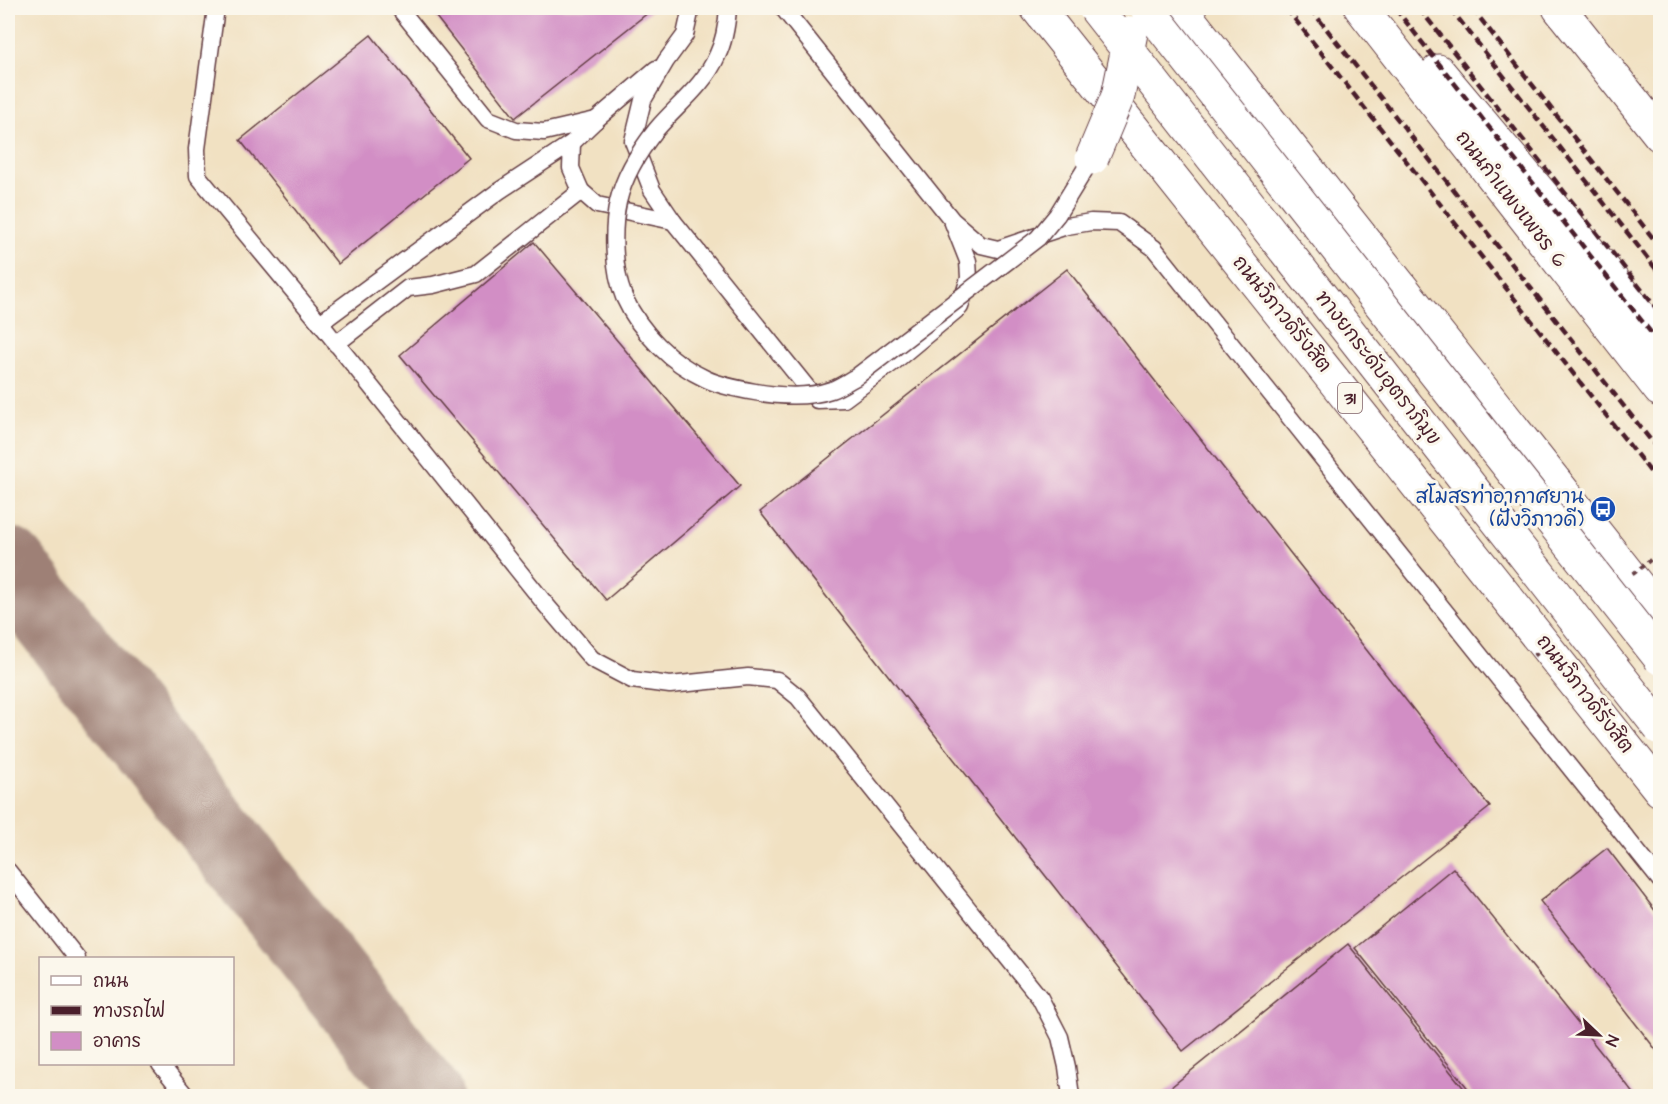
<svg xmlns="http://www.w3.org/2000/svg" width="1668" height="1104" viewBox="0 0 1668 1104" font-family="'Architects Daughter','Playpen Sans Thai',sans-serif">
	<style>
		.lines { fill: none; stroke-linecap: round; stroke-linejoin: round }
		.taxiway { stroke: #9e8076; stroke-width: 76 }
		.building { fill: #d28ec5 }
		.service-casing { stroke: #633c42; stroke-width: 19 }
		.secondary-casing { stroke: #633c42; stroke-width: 35 }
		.trunk-casing { stroke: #633c42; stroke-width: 35 }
		.service { stroke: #fff; stroke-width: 16 }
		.secondary { stroke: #fff; stroke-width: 33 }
		.trunk { stroke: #fff; stroke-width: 33 }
		.rail { stroke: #4a1f2b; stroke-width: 4.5; stroke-dasharray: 9 4.5; stroke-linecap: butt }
		.service-bridge-casing { stroke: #633c42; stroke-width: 19; stroke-linecap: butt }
		.motorway-bridge-casing { stroke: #633c42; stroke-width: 35; stroke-linecap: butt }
		.path-bridge { stroke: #633c42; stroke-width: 4; stroke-dasharray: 4.5 4.5; stroke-linecap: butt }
		.service-bridge { stroke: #fff; stroke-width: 16 }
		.motorway-bridge { stroke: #fff; stroke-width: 33 }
		.labels { text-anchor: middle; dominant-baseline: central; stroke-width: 6; stroke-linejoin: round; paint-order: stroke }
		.shield { fill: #fbf7ec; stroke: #7f6065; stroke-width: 1.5 }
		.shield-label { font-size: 18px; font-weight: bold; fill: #4a1f2b }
		.street-label { font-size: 20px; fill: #4a1f2b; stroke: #fbf7ec }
		.transit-label { font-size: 20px; fill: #164399; stroke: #fbf7ec; text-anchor: end }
	</style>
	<rect width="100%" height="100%" fill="#fbf7ec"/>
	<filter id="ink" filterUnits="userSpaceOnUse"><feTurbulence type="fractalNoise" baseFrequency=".0167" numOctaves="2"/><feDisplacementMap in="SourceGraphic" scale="12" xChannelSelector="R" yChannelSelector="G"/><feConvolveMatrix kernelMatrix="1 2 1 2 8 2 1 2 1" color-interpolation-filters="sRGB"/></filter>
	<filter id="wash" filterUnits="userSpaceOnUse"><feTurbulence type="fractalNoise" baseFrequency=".008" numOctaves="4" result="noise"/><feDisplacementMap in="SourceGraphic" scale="24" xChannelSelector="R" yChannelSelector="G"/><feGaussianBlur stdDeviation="1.35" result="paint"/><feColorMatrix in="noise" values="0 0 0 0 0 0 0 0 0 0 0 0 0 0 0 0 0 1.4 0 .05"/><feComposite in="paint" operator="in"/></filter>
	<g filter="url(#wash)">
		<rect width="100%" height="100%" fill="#f1e1c2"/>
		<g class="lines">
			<path class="taxiway" d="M8,565L425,1096"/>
		</g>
		<g id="blocks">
			<g class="building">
				<path d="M429,8H654L515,118Z"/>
				<path d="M371,35L469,158L338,264L240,140Z"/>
				<path d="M534,242L740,486L606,600L400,355Z"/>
				<path d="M1067,269L1490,807L1183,1051L760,512Z"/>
				<path d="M1607,848L1660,917V1055L1540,901Z"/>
				<path d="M1453,868L1636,1096H1474L1355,948Z"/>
				<path d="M1348,944L1470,1096H1160Z"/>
			</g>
		</g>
	</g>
	<g filter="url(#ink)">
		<use href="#blocks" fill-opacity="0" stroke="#633c42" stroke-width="1.5"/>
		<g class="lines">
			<g class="service-casing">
				<g id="service">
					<path d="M216,8L197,149L198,176L320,323L546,605L592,659L632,680L670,685L748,677L777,680L798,697L1040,998L1060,1037L1067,1067L1071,1096"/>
					<path d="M399,8L488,119L516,130L544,132L596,120"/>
					<path d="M691,8L685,35L666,61L643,100L633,141L652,190L673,221L817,400L844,399L895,361L960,307L969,278L968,261L953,223"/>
					<path d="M783,8L952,220L981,245L998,249L1067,226L1091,222L1119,223L1154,248L1660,880"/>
					<path d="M572,143L571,168L581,191L597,205L673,221"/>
					<path d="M320,323L499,191L572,143L597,119L656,69"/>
					<path d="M336,344L408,288L433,285L476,274L581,191"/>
					<path d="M8,871L77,958"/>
					<path d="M160,1064L186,1096"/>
				</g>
			</g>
			<g class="secondary-casing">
				<g id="secondary">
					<path d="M1361,8L1660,390"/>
					<path d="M1559,8L1660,135"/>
					<path d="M1438,71L1600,264L1660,344"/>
				</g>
			</g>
			<g class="trunk-casing">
				<g id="trunk">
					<path d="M1037,8L1660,790"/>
					<path d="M1180,8L1660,614"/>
				</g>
			</g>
			<use href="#service" class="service"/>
			<use href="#secondary" class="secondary"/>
			<use href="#trunk" class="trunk"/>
			<g class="rail">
				<path d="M1286,8L1660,484"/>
				<path d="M1310,8L1660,452"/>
				<path d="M1395,8L1660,344"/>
				<path d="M1419,8L1660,313"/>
				<path d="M1450,8L1660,274"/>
				<path d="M1472,8L1660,247"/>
			</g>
			<g class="service-bridge-casing">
				<path id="service-bridge" d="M728,8C727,23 724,42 717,56C704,86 676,106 656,130C640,150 624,176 618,202C612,230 613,270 624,297C640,332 671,363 706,379C721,386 738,389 755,392C778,396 808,398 831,390C840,387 848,381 856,377L1038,238L1057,215L1092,158"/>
			</g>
			<g class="motorway-bridge-casing">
				<g id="motorway-bridge">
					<path d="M1095,8L1660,728"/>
					<path d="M1147,8L1660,658"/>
					<path d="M1092,158L1118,96L1131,33"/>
				</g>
			</g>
			<g class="path-bridge">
				<path d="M1633,574L1660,552"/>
				<path d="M1534,656L1553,640"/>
			</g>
			<use href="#service-bridge" class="service-bridge"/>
			<use href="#motorway-bridge" class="motorway-bridge"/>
		</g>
	</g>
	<defs>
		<g id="bus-disc" transform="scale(1.35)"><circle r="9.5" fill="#1a4fb4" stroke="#fbf7ec"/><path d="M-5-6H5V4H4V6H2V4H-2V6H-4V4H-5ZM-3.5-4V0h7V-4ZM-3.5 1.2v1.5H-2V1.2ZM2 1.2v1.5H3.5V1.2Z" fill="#fff"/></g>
	</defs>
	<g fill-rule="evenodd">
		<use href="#bus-disc" x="1603" y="509"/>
	</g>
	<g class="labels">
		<rect class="shield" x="1338" y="383" width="24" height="30" rx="4.5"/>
		<g class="shield-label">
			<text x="1350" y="398">31</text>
		</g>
		<g class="street-label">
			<text transform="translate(1511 199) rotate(52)">ถนนกำแพงเพชร 6</text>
			<text transform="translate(1282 314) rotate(51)">ถนนวิภาวดีรังสิต</text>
			<text transform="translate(1378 368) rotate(52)">ทางยกระดับอุตราภิมุข</text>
			<text transform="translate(1585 694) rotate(52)">ถนนวิภาวดีรังสิต</text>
		</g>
		<g class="transit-label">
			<text x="1584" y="497">สโมสรท่าอากาศยาน<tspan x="1584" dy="23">(ฝั่งวิภาวดี)</tspan></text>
		</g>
	</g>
	<rect width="1668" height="1104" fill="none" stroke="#fbf7ec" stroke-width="30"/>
	<rect x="39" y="957" width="195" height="108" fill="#fbf7ec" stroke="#b4a19f" stroke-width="1.5"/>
	<rect x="51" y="976" width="30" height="9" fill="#ffffff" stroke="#b4a19f" stroke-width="1.5"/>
	<text x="93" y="987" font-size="18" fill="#4a1f2b">ถนน</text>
	<rect x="51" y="1006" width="30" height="9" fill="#4a1f2b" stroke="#b4a19f" stroke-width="1.5"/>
	<text x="93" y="1017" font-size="18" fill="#4a1f2b">ทางรถไฟ</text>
	<rect x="51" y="1032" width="30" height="18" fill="#d28ec5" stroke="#b4a19f" stroke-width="1.5"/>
	<text x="93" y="1047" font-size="18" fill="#4a1f2b">อาคาร</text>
	<g transform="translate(1599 1035) rotate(113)" stroke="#fbf7ec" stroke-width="4.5" paint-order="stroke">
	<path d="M0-4.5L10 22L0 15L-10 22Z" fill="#4a1f2b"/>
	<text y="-9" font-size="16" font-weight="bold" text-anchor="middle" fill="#4a1f2b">N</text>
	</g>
</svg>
